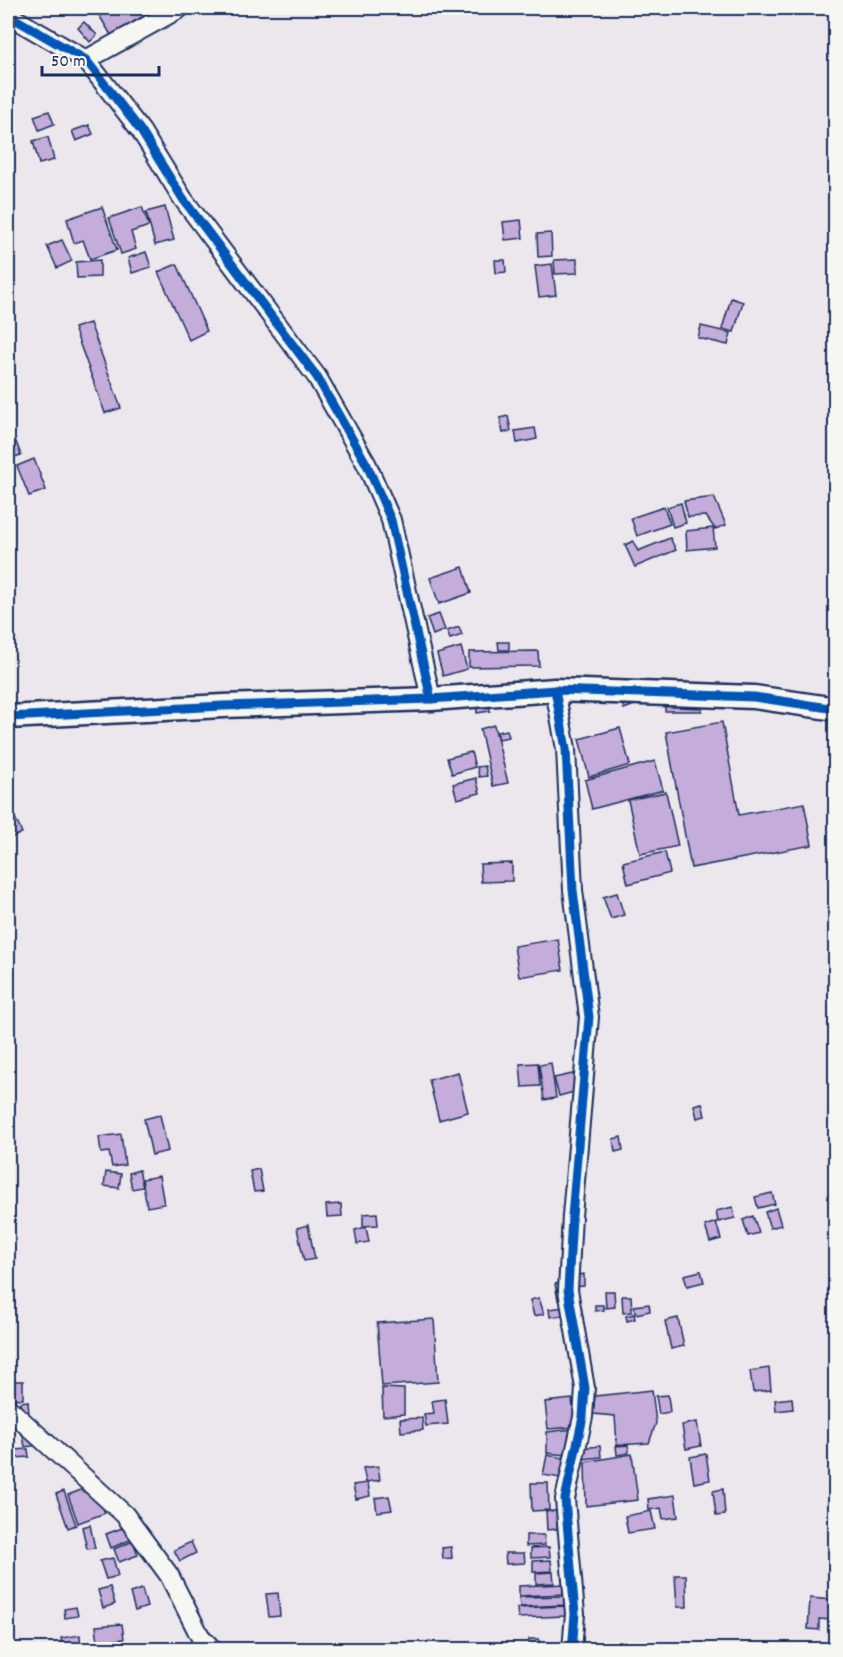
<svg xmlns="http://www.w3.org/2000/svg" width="843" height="1657" viewBox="0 0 843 1657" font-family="Dekko,sans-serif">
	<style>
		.building { fill: #c4acdb; stroke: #1b2f5e; stroke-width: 1.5 }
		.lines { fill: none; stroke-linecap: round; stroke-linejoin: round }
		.minor-casing { stroke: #1b2f5e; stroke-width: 22 }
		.tertiary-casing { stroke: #1b2f5e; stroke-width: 27 }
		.minor { stroke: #f6f6f2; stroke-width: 18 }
		.tertiary { stroke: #f6f6f2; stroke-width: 22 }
		.cycleway-casing { stroke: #f6f6f2; stroke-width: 13 }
		.cycleway { stroke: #0057b8; stroke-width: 9 }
	</style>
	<rect width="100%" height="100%" fill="#ece7ed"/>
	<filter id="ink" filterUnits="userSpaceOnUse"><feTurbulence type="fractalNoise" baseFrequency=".0167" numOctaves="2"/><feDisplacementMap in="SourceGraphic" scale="12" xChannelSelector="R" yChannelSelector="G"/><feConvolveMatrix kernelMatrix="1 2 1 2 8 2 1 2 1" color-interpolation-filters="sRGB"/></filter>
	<g filter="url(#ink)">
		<g class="building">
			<path d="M113,8H146L149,13L111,35L99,15Z"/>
			<path d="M84,22L97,35L90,42L78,28Z"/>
			<path d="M49,111L54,124L39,130L34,116Z"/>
			<path d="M89,125L93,134L76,141L72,131Z"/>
			<path d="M48,137L54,160L39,164L33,141Z"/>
			<path d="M102,207L117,250L90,259L83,240L74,243L67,219Z"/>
			<path d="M142,207L149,226L131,232L136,249L121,254L109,218Z"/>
			<path d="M165,207L174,240L155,245L146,212Z"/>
			<path d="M521,220L523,238L505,240L503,222Z"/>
			<path d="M551,233L552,256L538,257L537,234Z"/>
			<path d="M62,240L72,261L57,268L47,246Z"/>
			<path d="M146,252L151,267L132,273L128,258Z"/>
			<path d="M577,259V273L555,274L554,260Z"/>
			<path d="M100,260V277L77,278L76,262Z"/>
			<path d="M495,260H505L506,272L496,273Z"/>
			<path d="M177,264L207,331L189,340L158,272Z"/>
			<path d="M552,264L556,295L539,297L535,266Z"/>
			<path d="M731,298L743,302L734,332L722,329Z"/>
			<path d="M90,323L121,408L105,413L74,328Z"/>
			<path d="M701,326L731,333L728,345L698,338Z"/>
			<path d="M508,416L511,431L503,433L500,418Z"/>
			<path d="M535,428L537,439L517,443L515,431Z"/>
			<path d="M16,442L21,455L8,459V444Z"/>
			<path d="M34,459L46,490L29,496L17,466Z"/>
			<path d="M714,497L726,525L715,529L706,516L688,517L684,501Z"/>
			<path d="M681,503L686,523L673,527L667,507Z"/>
			<path d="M664,507L670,524L637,536L631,518Z"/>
			<path d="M713,528L715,547L687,550L686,531Z"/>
			<path d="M670,538L676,550L635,567L625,545L633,541L638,551Z"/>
			<path d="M463,567L471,593L439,604L430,578Z"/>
			<path d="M439,614L445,630L433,635L427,618Z"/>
			<path d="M459,627L462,635L450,639L447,631Z"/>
			<path d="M498,642H509V650H499Z"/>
			<path d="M461,647L467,669L443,676L437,654Z"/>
			<path d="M538,651L539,666L469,667V652Z"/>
			<path d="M488,697L490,711L477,713L476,698Z"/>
			<path d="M619,697L645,701L624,709Z"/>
			<path d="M702,697V711H665V698Z"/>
			<path d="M722,722L739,815L804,803L812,845L691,868L666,732Z"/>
			<path d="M494,725L508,783L493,786L480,729Z"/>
			<path d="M620,728L630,765L589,777L579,739Z"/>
			<path d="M507,730L509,737L499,739L497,732Z"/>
			<path d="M471,752L475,767L452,774L447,758Z"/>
			<path d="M655,761L663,790L592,809L585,780Z"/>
			<path d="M485,766L487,776L479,777L477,767Z"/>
			<path d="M476,778L480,793L457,799L453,784Z"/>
			<path d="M666,792L678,846L640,854L628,800Z"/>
			<path d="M14,816L22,833L11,838L8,831V818Z"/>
			<path d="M665,852L670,873L628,884L623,862Z"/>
			<path d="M512,863V881L481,882L480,864Z"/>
			<path d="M617,893L624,915L611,919L603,897Z"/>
			<path d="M558,939L563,970L519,977L514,946Z"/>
			<path d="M538,1063L540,1086L522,1087L520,1064Z"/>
			<path d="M551,1063L556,1098L544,1100L539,1065Z"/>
			<path d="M458,1072L468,1112L439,1120L429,1080Z"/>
			<path d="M577,1073L581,1090L559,1096L554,1078Z"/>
			<path d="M702,1103L705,1116L697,1118L694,1105Z"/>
			<path d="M160,1115L168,1151L152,1155L144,1119Z"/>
			<path d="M121,1134L125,1165L112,1167L109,1152L101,1153L99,1137Z"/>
			<path d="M621,1137L623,1150L615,1152L613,1139Z"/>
			<path d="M259,1169L263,1191L254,1192L250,1171Z"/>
			<path d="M139,1170L143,1187L132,1189L129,1173Z"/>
			<path d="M106,1172L121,1174L119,1188L104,1186Z"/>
			<path d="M159,1176L164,1204L147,1207L142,1179Z"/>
			<path d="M772,1193L775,1204L758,1208L755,1197Z"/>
			<path d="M341,1204L342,1216L327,1217L326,1205Z"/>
			<path d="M733,1207L735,1218L718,1222L716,1211Z"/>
			<path d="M776,1208L781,1225L770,1228L765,1212Z"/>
			<path d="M377,1213L378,1225L363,1226V1214Z"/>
			<path d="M753,1216L759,1233L748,1236L743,1220Z"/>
			<path d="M716,1222L721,1239L710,1242L705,1226Z"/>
			<path d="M308,1225L315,1259L304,1261L297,1228Z"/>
			<path d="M366,1227L369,1242L357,1244L355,1230Z"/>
			<path d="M701,1271L704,1282L687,1286L684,1275Z"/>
			<path d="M584,1274V1286L572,1287L571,1276Z"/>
			<path d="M563,1282L566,1299L558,1300L555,1284Z"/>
			<path d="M605,1291H614L615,1307L606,1308Z"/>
			<path d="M622,1296H631L632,1312L623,1313Z"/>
			<path d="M539,1298L544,1314L534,1316L530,1300Z"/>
			<path d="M649,1304L650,1311L636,1314L634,1306Z"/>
			<path d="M595,1305H603L604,1310L595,1311Z"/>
			<path d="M565,1307L566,1315L550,1317L549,1309Z"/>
			<path d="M634,1314L635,1319L627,1321L626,1316Z"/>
			<path d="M678,1318L684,1346L671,1349L665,1321Z"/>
			<path d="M434,1319L438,1382L382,1386L377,1323Z"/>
			<path d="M769,1368L771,1390L753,1392L750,1371Z"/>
			<path d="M8,1381H23V1399L8,1398Z"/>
			<path d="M382,1388L404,1389V1414L383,1416Z"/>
			<path d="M652,1390L656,1423L649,1443L617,1445L615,1416L593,1414L595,1396Z"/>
			<path d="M668,1395L670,1412L659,1414L656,1396Z"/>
			<path d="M792,1398L793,1409L776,1411L775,1400Z"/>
			<path d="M445,1399L448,1424L426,1426L424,1414L434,1413L432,1401Z"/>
			<path d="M572,1399L575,1427L548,1429L545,1402Z"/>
			<path d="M28,1401L29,1415L21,1416L20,1402Z"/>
			<path d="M422,1418L423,1430L401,1432L400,1419Z"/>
			<path d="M697,1422L701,1446L686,1449L682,1425Z"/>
			<path d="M573,1429L566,1455L547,1453V1432Z"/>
			<path d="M22,1430L39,1445L25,1447Z"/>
			<path d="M13,1432L14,1440H8V1433Z"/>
			<path d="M628,1445L629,1453L617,1455L616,1446Z"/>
			<path d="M600,1446L601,1457L583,1459L582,1448Z"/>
			<path d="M28,1449L29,1457L15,1458L14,1450Z"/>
			<path d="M632,1454L638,1500L586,1506L585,1462Z"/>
			<path d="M706,1454L710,1480L694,1483L690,1457Z"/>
			<path d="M547,1455L564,1458L560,1478L543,1475Z"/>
			<path d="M378,1466L380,1480L366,1482L363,1468Z"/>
			<path d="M368,1483L370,1496L356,1499L353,1485Z"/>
			<path d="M531,1483H548L549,1510L532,1511Z"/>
			<path d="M94,1485L105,1513L78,1523L68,1495Z"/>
			<path d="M723,1489L725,1515L716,1516L713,1491Z"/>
			<path d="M64,1491L76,1525L68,1528L56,1494Z"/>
			<path d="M675,1495L678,1517L663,1519L661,1508L649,1510L648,1499Z"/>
			<path d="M389,1496L392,1510L377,1512L375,1498Z"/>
			<path d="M546,1511H557V1529L547,1530Z"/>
			<path d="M651,1511L655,1529L628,1533L625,1516Z"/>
			<path d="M90,1525L95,1548L87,1549L82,1527Z"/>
			<path d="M125,1527L130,1540L111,1548L106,1534Z"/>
			<path d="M526,1535H544L545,1545L526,1546Z"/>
			<path d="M133,1541L138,1555L119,1562L114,1549Z"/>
			<path d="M191,1542L196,1553L180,1561L174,1550Z"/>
			<path d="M451,1547L452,1558L443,1559L442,1548Z"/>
			<path d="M549,1547L550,1557L531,1558V1548Z"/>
			<path d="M505,1553H524L525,1563L506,1564Z"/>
			<path d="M113,1558L118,1576L106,1579L100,1561Z"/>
			<path d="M551,1560L552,1571L533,1572V1561Z"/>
			<path d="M553,1572L554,1583L536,1584V1573Z"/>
			<path d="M675,1575H686L687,1607H677Z"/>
			<path d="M566,1584L567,1594L519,1596V1586Z"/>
			<path d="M110,1587L115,1604L103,1608L98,1590Z"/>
			<path d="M142,1589L147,1607L135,1611L130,1593Z"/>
			<path d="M278,1593L280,1616L269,1617L266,1594Z"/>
			<path d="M567,1596V1605L520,1607L519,1597Z"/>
			<path d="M810,1598L833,1600L832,1620L819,1619V1630L808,1629Z"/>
			<path d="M565,1606V1616L518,1618L517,1608Z"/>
			<path d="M76,1607L78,1616L65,1618L64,1609Z"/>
			<path d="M122,1624L124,1639L98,1642L96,1626Z"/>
			<path d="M80,1635L81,1648L63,1650L61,1638Z"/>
			<path d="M529,1639H539L540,1650H530Z"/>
			<path d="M836,1639V1650H831L829,1641Z"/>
		</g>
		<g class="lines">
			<g class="minor-casing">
				<g id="minor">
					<path d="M8,15L86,60L141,131L183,199L317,377L367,465L391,520L431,699"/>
					<path d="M86,60L180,8"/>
					<path d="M555,690L566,749L573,890L589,1017L572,1216L568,1290L585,1388L583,1417L565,1499L575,1614L572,1650"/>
					<path d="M8,1408L125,1515L169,1575L200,1636L213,1650"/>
				</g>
			</g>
			<g class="tertiary-casing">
				<path id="tertiary" d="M8,717L223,706L431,699L555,690L754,697L836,709"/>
			</g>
			<use href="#minor" class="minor"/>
			<use href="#tertiary" class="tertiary"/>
			<g class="cycleway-casing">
				<g id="cycleway">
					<path d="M8,15L86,60L141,131L183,199L317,377L367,465L391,520L431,699"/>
					<path d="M555,690L566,749L573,890L589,1017L572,1216L568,1290L585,1388L583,1417L565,1499L575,1614L572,1650"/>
					<path d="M8,717L223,706L431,699L555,690L754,697L836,709"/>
				</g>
			</g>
			<use href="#cycleway" class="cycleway"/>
		</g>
	</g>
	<rect width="843" height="1657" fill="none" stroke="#f6f6f2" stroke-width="30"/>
	<rect x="15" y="15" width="813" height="1627" fill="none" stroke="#1b2f5e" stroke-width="2" filter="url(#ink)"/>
	<path d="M42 66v9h117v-9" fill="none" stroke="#1b2f5e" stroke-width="3"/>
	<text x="51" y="66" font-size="18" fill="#1b2f5e" stroke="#f6f6f2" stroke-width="4.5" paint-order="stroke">50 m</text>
</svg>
